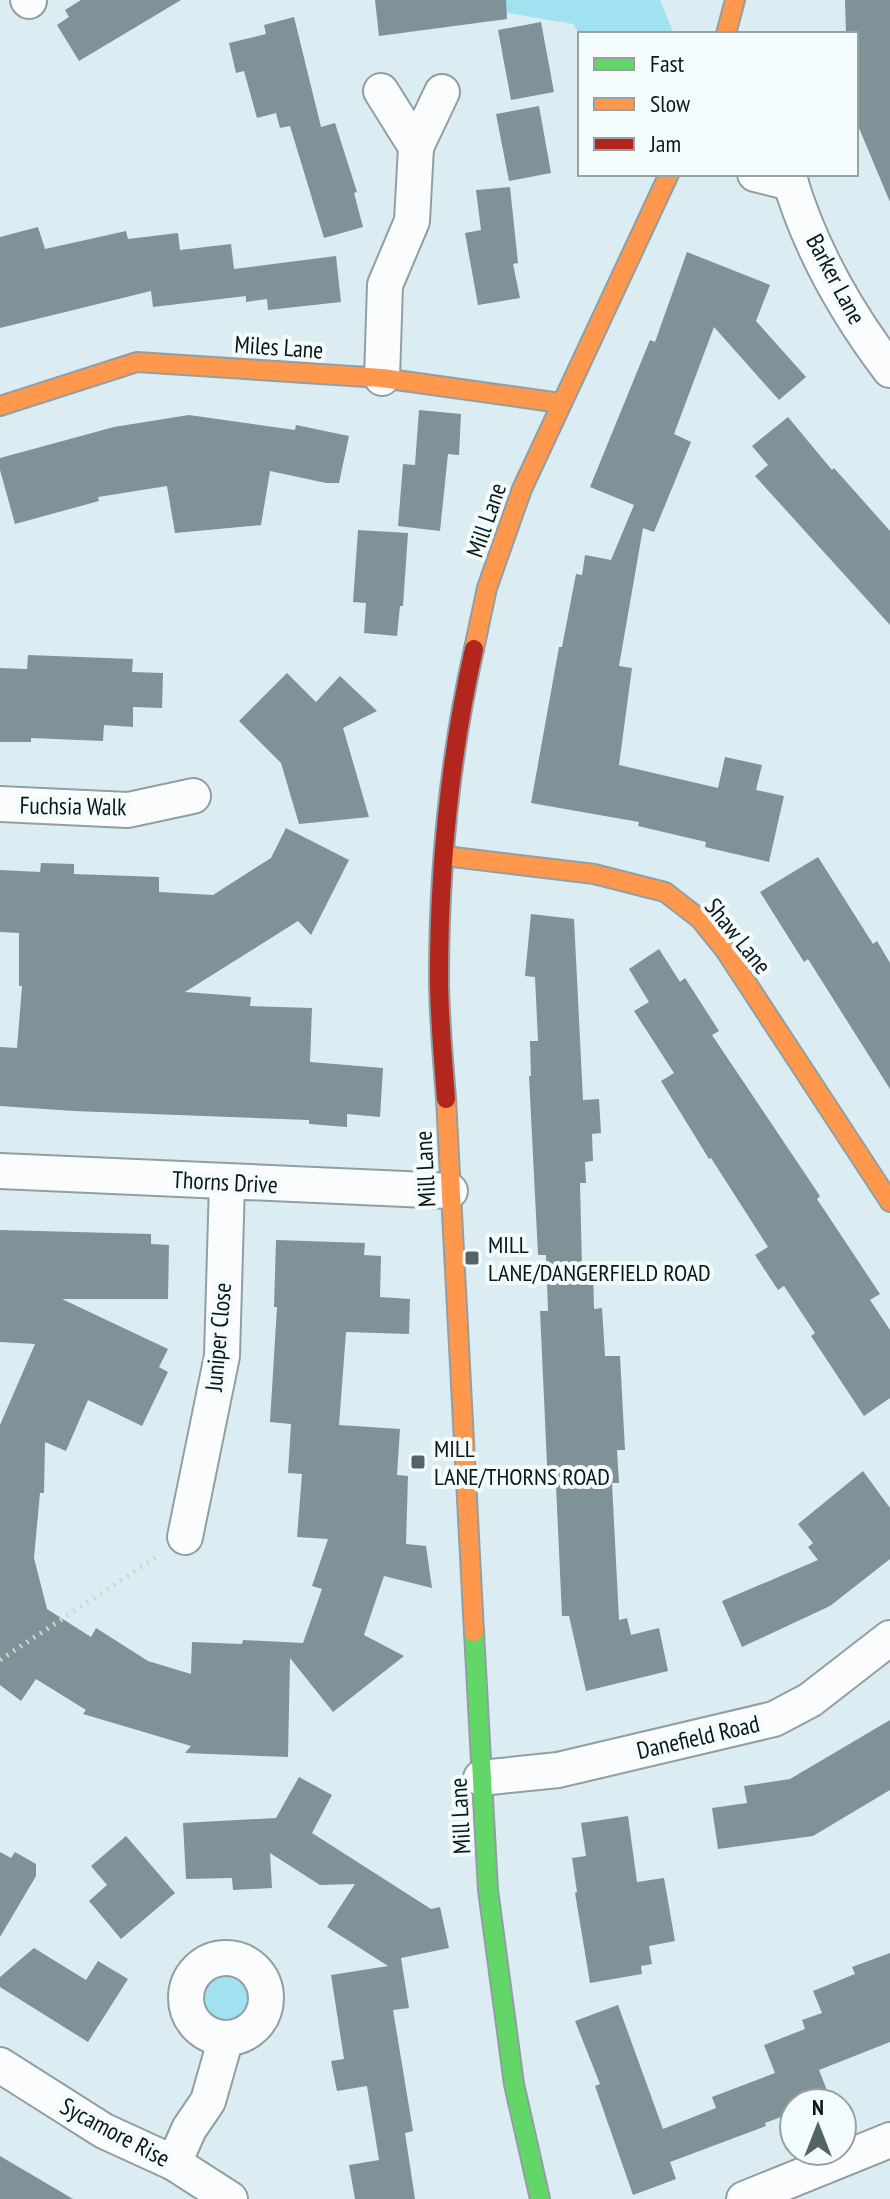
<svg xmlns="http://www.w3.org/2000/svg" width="890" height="2199" viewBox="0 0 890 2199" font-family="'PT Sans Narrow',sans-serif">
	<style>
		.green { fill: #a1e1f0 }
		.building { fill: #7f9297 }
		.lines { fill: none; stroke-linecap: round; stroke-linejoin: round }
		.street-casing { stroke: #919fa3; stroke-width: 38 }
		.fast-casing { stroke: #919fa3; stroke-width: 22 }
		.slow-casing { stroke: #919fa3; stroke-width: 22 }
		.jam-casing { stroke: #919fa3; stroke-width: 22 }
		.path { stroke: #cfd4d6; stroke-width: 5; stroke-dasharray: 2 6; stroke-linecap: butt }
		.street { stroke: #fafcfd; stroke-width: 34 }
		.fast { stroke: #63d668; stroke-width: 18 }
		.slow { stroke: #ff974d; stroke-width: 18 }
		.jam { stroke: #b3261e; stroke-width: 18 }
		.poi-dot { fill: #546366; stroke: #f4fbfd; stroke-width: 3 }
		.labels { text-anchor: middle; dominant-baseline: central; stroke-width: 8; stroke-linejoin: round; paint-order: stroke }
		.street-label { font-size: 24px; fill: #0b181a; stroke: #f4fbfd }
		.poi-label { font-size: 24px; fill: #0b181a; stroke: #f4fbfd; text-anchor: start }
	</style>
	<rect width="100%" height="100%" fill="#dbedf2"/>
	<g class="green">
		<path d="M491,0H660L674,34L580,35L573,24L496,11Z"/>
		<circle cx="227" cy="1998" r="32"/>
	</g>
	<g class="building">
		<path d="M81,0H181L79,61L57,25L69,17L65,10Z"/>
		<path d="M375,0H506L507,19L379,36Z"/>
		<path d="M845,0H890V202L856,121V34H846Z"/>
		<path d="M294,17L321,127L335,123L357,192L354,193L363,227L324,238L290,126L280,128L276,113L257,118L244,71L236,73L229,43L266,34L264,25Z"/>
		<path d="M541,22L554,92L511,100L498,30Z"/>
		<path d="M539,106L551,173L509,181L496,114Z"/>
		<path d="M510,187L518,263L513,264L520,298L478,305L465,233L481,230L476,190Z"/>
		<path d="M38,227L45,249L126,231L128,239L178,233L180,250L231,244L234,269L336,256L341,302L268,310L267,299L246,302V296L153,307L151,291L0,328V237Z"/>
		<path d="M687,252L770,285L756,321L806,377L779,400L714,327L674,434L691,442L654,532L643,528L619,666L632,668L619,765L718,788L725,757L762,765L756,790L784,796L769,862L705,847L706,842L638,826L639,822L531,803L559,647H562L576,574L582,575L585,555L611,560L634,505L590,487L650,340L655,342Z"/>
		<path d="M419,410L461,414L459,455L448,454L440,531L398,526L403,464L415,465Z"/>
		<path d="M189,415L295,430L296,425L349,436L339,483H326L270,471L261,525L175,533L167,486L98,497L99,501L15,524L0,470V458L114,427Z"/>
		<path d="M788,417L832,470L834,468L890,531V625L755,476L768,465L752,446Z"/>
		<path d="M358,530L408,533L403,606H400L397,636L364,633L366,603L353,602Z"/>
		<path d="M28,655L133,659L132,672L163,673L162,708L133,707V727L104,725L103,741L31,738V742H0V668L27,669Z"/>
		<path d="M287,673L316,702L340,676L377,711L343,728L369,817L299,824L281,763L239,721Z"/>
		<path d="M286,828L349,860L311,935L298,921L185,992L251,997L250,1006L312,1008L310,1062L383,1068L380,1117L347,1114V1127L309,1124V1120L74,1111L0,1106V1047L17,1048L22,986H19V933L0,932V870L40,872L41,863L74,864V874L159,877V892L213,895L271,858Z"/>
		<path d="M818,857L873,944L877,941L890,963V1089L808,959L804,962L760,892Z"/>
		<path d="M531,914L574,919L583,1100L599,1099L601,1133L592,1134L593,1161L585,1162L586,1183H580L582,1267H593L594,1309L602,1308L605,1356H620L625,1450H617L619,1483H612L619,1620L627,1618L631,1635L659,1628L668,1671L586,1691L569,1616H562L556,1485L548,1486L540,1311H548L546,1255H538L529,1076H531L530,1041H538L535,977L525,976Z"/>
		<path d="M659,949L680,982L685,978L719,1031L712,1035L820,1196L817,1199L880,1294L870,1300L890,1330V1398L864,1416L811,1336L815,1333L784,1286L778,1290L755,1255L768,1247L711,1158L709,1159L661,1081L674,1073L634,1011L649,1002L629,969Z"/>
		<path d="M0,1230L151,1234V1244L169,1245L168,1299H62L168,1349L159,1367L168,1372L142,1426L88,1400L66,1451L45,1442L44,1493H40L34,1558L47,1609L91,1637L96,1628L148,1661L191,1674L192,1642L242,1644L243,1640L303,1643L322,1589L312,1586L328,1539L297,1537L302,1474L288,1473L291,1424L270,1422L277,1307H274L276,1240L365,1243L364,1255L381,1256L380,1297L410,1299L409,1334L346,1332L339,1425L400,1429L397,1475L408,1476L406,1544L426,1546L432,1588L384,1576L364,1635L404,1656L333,1712L290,1658L288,1757L185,1753L191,1746L83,1714L86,1710L36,1679L21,1701L0,1685V1425L35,1344L0,1342Z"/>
		<path d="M863,1471L890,1508V1559L830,1606L742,1647L722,1601L818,1560L808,1547L813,1543L798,1524Z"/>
		<path d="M890,1720V1790L813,1836L718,1849L712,1808L747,1803L744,1786L790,1779Z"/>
		<path d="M299,1777L332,1795L312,1833L431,1909L440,1907L449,1948L401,1958L409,2008L393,2010L413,2131L405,2133L415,2199H355L349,2165L379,2160L367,2086L337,2091L331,2061L344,2059L331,1975L388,1966L327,1927L355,1884L320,1885L270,1853L272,1888L233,1890L232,1878L186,1879L183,1823L276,1818Z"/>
		<path d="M628,1816L637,1882L664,1878L675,1941L649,1946L652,1964L641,1966L642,1974L590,1983L575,1893L577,1892L572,1858L586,1856L581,1823Z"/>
		<path d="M126,1836L175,1893L121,1939L89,1901L107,1885L91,1866Z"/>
		<path d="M0,1852L11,1858L15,1852L36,1864V1876L0,1937Z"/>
		<path d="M34,1948L86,1980L98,1961L128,1979L88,2042L0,1987V1977Z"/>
		<path d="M890,1953V2042L819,2070L830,2098L817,2103H794V2112L765,2123L766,2126L670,2162L676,2179L633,2195L595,2086L600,2084L575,2021L618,2005L663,2129L716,2108L712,2097L775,2073L764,2045L805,2029L802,2020L822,2013L813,1991L855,1974L852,1967Z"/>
		<path d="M0,2156L73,2199H0Z"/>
	</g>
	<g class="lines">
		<g class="street-casing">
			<g id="street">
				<path d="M28,0L29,1"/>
				<path d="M381,91L416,147L412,221L385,285L382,378"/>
				<path d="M416,147L442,92"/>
				<path d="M755,174L791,183"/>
				<path d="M788,174C808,244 846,312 890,370"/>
				<path d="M0,804L128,810L193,796"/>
				<path d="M0,1171L450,1191"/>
				<path d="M185,1537L222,1356L227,1183"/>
				<path d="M481,1778L558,1770L774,1719L810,1700L890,1638"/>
				<circle cx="226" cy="1998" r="40"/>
				<path d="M0,2065L104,2131L174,2163L230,2199"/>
				<path d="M174,2163L189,2129L208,2101L226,2038"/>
				<path d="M744,2199L890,2140"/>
			</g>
		</g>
		<g class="fast-casing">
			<path id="fast" d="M474,1632L488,1890L514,2084L540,2199"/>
		</g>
		<g class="slow-casing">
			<g id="slow">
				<path d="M726,34L735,0"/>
				<path d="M0,406L137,362L382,378L560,403"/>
				<path d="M474,649L487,588L522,489L669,174"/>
				<path d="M445,856L594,874L665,892L700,919L725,950L890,1202"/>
				<path d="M446,1099L474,1632"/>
			</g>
		</g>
		<g class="jam-casing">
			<path id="jam" d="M446,1099C443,1058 439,1017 439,977C439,868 450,756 474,649"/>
		</g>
		<path class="path" d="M0,1660L156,1557"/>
		<use href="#street" class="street"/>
		<use href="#fast" class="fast"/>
		<use href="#slow" class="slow"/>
		<use href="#jam" class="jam"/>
	</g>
	<g class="poi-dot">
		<rect x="464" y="1250" width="16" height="16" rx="4"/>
		<rect x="410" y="1454" width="16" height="16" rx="4"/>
	</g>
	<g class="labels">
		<g class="street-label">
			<text transform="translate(836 279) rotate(62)">Barker Lane</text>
			<text transform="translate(279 347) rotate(4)">Miles Lane</text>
			<text transform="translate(486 520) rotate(-71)">Mill Lane</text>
			<text transform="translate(73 806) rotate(1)">Fuchsia Walk</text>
			<text transform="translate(738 936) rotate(51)">Shaw Lane</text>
			<text transform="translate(425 1169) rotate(-93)">Mill Lane</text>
			<text transform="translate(225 1182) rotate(3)">Thorns Drive</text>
			<text transform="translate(218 1337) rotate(-85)">Juniper Close</text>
			<text transform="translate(698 1737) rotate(-13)">Danefield Road</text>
			<text transform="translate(460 1816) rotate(-93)">Mill Lane</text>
			<text transform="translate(115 2132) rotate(28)">Sycamore Rise</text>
		</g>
		<g class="poi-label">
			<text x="488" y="1244">MILL<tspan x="488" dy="28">LANE/DANGERFIELD ROAD</tspan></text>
			<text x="434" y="1448">MILL<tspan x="434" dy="28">LANE/THORNS ROAD</tspan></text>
		</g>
	</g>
	<rect x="578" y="32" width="280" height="144" fill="#f4fbfd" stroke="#97a0a2" stroke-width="2"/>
	<rect x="594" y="58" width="40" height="12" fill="#63d668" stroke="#97a0a2" stroke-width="2"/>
	<text x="650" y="72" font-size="24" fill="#0b181a">Fast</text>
	<rect x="594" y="98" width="40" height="12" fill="#ff974d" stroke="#97a0a2" stroke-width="2"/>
	<text x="650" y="112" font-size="24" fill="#0b181a">Slow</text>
	<rect x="594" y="138" width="40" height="12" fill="#b3261e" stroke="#97a0a2" stroke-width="2"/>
	<text x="650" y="152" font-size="24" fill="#0b181a">Jam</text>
	<g transform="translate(818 2127)"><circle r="38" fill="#f4fbfd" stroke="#97a0a2" stroke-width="2"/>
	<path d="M0-6L14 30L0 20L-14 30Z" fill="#546366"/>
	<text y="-12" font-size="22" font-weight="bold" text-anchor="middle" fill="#0b181a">N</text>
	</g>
</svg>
